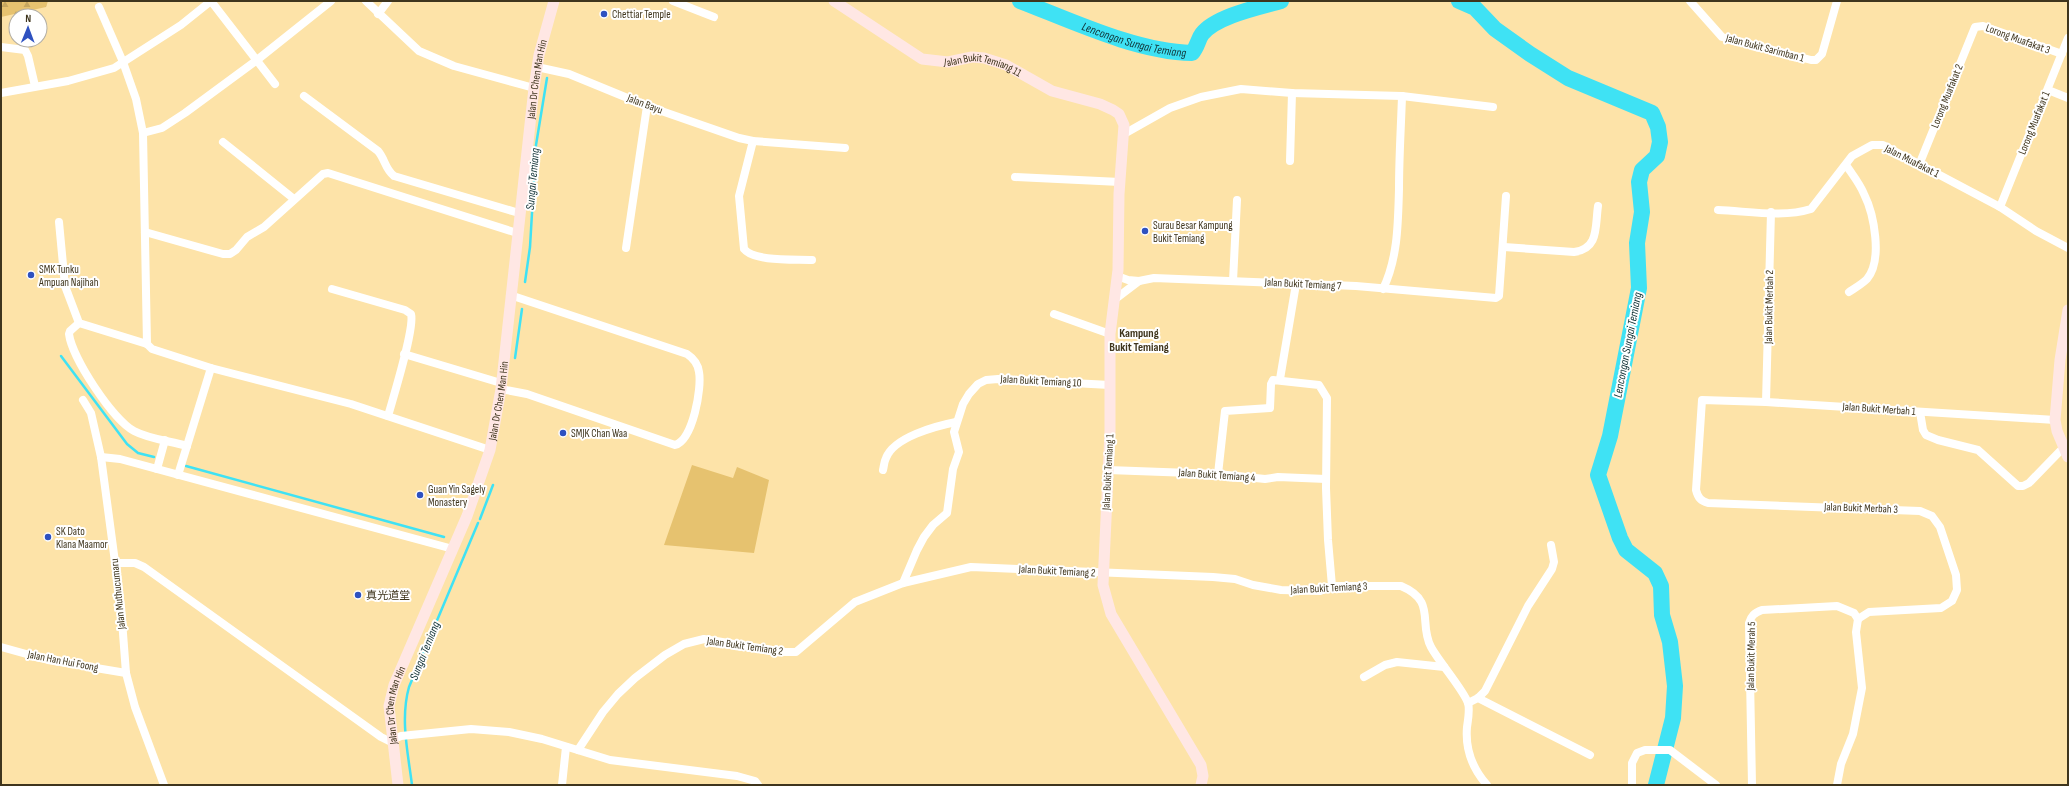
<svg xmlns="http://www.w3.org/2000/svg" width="2069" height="786" viewBox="0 0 2069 786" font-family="'Sofia Sans Condensed','Noto Sans SC',sans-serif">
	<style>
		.grass { fill: #e6c26f }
		.forest { fill: url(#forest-firs) }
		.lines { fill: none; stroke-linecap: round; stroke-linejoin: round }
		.stream { stroke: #3fe2f4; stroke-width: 2.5 }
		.river { stroke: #3fe2f4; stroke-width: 16 }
		.street { stroke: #fff; stroke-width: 8 }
		.secondary { stroke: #ffe7e4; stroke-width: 11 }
		.poi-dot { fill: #2e51c0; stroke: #fff; stroke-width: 1.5 }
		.labels { text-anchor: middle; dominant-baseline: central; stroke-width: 4; stroke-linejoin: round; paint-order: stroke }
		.poi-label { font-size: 11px; fill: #3f351d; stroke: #fff; text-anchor: start }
		.street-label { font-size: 11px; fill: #3f351d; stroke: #fff }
		.water-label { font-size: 12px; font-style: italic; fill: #103135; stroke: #fff }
		.neighbourhood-label { font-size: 12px; font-weight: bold; fill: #3f351d; stroke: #fff }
	</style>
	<defs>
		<pattern id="forest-firs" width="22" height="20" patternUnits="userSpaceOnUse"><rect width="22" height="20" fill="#e6c26f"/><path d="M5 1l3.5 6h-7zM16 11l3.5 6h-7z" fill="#c6a760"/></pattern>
	</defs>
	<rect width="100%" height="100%" fill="#fde3a8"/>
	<path class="grass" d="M692,465L733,478L737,467L769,480L754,553L664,545Z"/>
	<path class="forest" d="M1,1H48L46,7L1,17Z"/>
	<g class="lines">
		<g class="stream">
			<path d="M525,282L530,247L536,145L547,78"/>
			<path d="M61,356L127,444L138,453L154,457"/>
			<path d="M515,358L522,309"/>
			<path d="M186,466L444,537"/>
			<path d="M480,519L493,485"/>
			<path d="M412,785C408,753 400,719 409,687L478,523"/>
		</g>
		<g class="river">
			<path id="s1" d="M1020,1C1072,21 1137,52 1192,53C1198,46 1198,39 1202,34C1216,16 1260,7 1281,1"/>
			<path d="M1459,1L1475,8L1495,29L1530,54L1568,78L1652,113L1658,127L1660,142L1657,156L1642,170L1639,182L1642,212L1637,243L1639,288L1610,436L1598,475L1620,538L1626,550L1655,573L1661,586L1662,615L1670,642L1675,686L1673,718L1656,785"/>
		</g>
		<g class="street">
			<path d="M211,1L275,84"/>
			<path d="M366,1L419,51L454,66L534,88"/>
			<path d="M673,1L714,17"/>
			<path d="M1690,1L1722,37L1811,60H1816L1822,54L1837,1"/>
			<path d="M99,7L123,62L136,99L143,133L147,344"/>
			<path d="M378,14L388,1"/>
			<path d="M1,47L25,50L28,56L35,86"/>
			<path d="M537,67L569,74L647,106L739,138L753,141L845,148"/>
			<path d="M2048,90L2068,98"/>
			<path d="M1,93L68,81L114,68L181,25L211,1"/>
			<path d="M304,96L378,151C385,159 385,169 394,176L519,213"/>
			<path d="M143,133L162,128L185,113L257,60L331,1"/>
			<path d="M1124,134L1170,108L1201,97L1241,89L1292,93L1402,96L1493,107"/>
			<path d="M753,141L739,196L744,249C755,262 795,259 812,260"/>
			<path d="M223,142L294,199"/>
			<path d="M1290,161L1292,93"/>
			<path d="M1846,165C1852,174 1860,184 1864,194C1874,214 1883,260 1867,279C1862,284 1855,288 1849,292"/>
			<path d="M1919,165L1975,27L1983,26L2062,54"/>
			<path d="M1015,177L1120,182"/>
			<path d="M2000,207L2068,38"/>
			<path d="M1718,210C1747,211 1783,218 1811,209L1852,156L1872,145H1883L2000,207L2036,231L2068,248"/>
			<path d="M59,222L65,286L79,323L147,344L152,349L211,368L178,475"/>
			<path d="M145,232L223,254H230L236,250L247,237L264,227L323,174L328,173L517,233"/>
			<path d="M1504,247L1574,252C1599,249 1595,227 1598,206"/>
			<path d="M626,248L647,106"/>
			<path d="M1117,276L1128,280L1139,281"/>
			<path d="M1233,281L1237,200"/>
			<path d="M332,289L405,310L411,314C415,328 393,398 388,416"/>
			<path d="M1383,289C1398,258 1398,223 1399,189C1399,158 1401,127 1402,96"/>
			<path d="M1114,300L1139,281L1154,278L1356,286L1496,298L1499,296L1506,196"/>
			<path d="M1054,314L1110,334"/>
			<path d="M79,323L70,331L69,334C72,358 113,420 134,431C149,439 170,441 187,446"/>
			<path d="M404,354L501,383"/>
			<path d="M211,368L351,404L490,450"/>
			<path d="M1280,379L1296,284"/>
			<path d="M501,389L527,394L675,445C693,440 702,388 699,372C698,364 693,358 687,354L510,295"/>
			<path d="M83,400L91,413L101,457L121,607L126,673L135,707L164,785"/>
			<path d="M1766,402L1771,212"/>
			<path d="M1920,412L1923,430L1926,435L1938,440L1978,450L2018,486H2023L2029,483L2064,447"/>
			<path d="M101,457L120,459L453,549"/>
			<path d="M157,469L165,440"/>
			<path d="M883,470C884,466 884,462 886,458C894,437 936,426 956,422"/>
			<path d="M1108,470L1218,474L1265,479L1278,477L1326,479"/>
			<path d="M1218,474L1225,411L1270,408L1271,384L1273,380L1319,385L1327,398L1326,488L1328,540L1332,586"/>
			<path d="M116,563H135L144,567L381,737L389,741L401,736L471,729L509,732L542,739L610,760L737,776L755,781L758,785"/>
			<path d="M903,583L917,550L924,537L933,525L947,513L953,469L959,452L954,432L963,404L969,394L978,384L986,380L998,379L1110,385"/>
			<path d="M1858,619L1869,612L1941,608L1952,601L1957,590L1956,575L1940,527L1932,516L1920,511L1708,503C1701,501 1698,498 1696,490L1702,400L1766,402L2055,420"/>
			<path d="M1,647L48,660L126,673"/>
			<path d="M1364,677L1385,665L1397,662L1444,667"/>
			<path d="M1478,698L1590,755"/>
			<path d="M1468,703L1478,698L1485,691L1528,606L1552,569L1554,562L1551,545"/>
			<path d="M578,750L603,712L618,694L635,678L665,655L684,644L704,639L784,652H796L855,602L903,583L971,567L1213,577L1235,579L1253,585L1281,590L1320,591L1332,586H1401C1437,601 1418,623 1431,647C1439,662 1463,689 1468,703C1470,710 1468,720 1467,727C1465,750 1472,768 1487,785"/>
			<path d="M562,785L566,747"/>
			<path d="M1632,785V763L1637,753L1645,750H1670L1716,785"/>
			<path d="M1752,785L1749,623C1751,616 1754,613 1762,610L1837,606L1854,613L1858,619"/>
			<path d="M1837,785L1841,764L1853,734L1862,688L1856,632L1858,619"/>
		</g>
		<g class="secondary">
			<path id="s2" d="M834,1L922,59L948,62L972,57L984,58L1006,65L1052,91L1100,104L1113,110L1119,114L1124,125L1119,194L1118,270L1110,334V431L1103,585L1111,614L1201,765L1203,776L1201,785"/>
			<path d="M2068,310L2060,360L2055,420L2057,431L2068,457"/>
			<path id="s3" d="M398,785L389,706L394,685L467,516L490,450L501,389L534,88L539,55L554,1"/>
		</g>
	</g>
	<g class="poi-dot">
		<circle cx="604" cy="14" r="4"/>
		<circle cx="1145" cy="231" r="4"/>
		<circle cx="31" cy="275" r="4"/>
		<circle cx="563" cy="433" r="4"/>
		<circle cx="420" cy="495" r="4"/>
		<circle cx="48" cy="537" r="4"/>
		<circle cx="358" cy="595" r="4"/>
	</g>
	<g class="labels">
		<g class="poi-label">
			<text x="612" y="14">Chettiar Temple</text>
			<text x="1153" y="225">Surau Besar Kampung<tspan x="1153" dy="13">Bukit Temiang</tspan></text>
			<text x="39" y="269">SMK Tunku<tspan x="39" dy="13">Ampuan Najihah</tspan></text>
			<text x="571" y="433">SMJK Chan Waa</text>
			<text x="428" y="489">Guan Yin Sagely<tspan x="428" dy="13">Monastery</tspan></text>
			<text x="56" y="531">SK Dato<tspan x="56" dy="13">Klana Maamor</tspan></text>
			<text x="366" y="595">真光道堂</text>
		</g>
		<g class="street-label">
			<text transform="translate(2018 39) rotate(20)">Lorong Muafakat 3</text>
			<text transform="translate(1765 48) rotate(15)">Jalan Bukit Sarimban 1</text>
			<text stroke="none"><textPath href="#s2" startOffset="168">Jalan Bukit Temiang 11</textPath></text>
			<text stroke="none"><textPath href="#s3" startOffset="729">Jalan Dr Chen Man Hin</textPath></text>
			<text transform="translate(1947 96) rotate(-68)">Lorong Muafakat 2</text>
			<text transform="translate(645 104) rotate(21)">Jalan Bayu</text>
			<text transform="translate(2034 123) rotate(-68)">Lorong Muafakat 1</text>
			<text transform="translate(1912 161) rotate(27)">Jalan Muafakat 1</text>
			<text transform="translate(1303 284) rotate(3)">Jalan Bukit Temiang 7</text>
			<text transform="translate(1769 307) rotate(-89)">Jalan Bukit Merbah 2</text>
			<text transform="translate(1041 381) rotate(3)">Jalan Bukit Temiang 10</text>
			<text stroke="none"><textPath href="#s3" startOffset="405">Jalan Dr Chen Man Hin</textPath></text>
			<text transform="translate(1879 409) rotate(4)">Jalan Bukit Merbah 1</text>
			<text transform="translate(1108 472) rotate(-87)">Jalan Bukit Temiang 1</text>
			<text transform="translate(1217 475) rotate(4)">Jalan Bukit Temiang 4</text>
			<text transform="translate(1861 508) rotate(2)">Jalan Bukit Merbah 3</text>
			<text transform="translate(1057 571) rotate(3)">Jalan Bukit Temiang 2</text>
			<text transform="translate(1329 588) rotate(-3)">Jalan Bukit Temiang 3</text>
			<text transform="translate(118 594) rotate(-96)">Jalan Muthucumaru</text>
			<text transform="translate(745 646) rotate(8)">Jalan Bukit Temiang 2</text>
			<text transform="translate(1751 656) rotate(-89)">Jalan Bukit Merah 5</text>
			<text transform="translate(63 661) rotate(11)">Jalan Han Hui Foong</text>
			<text stroke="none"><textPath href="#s3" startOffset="81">Jalan Dr Chen Man Hin</textPath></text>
		</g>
		<g class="water-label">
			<text stroke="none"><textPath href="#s1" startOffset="121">Lencongan Sungai Temiang</textPath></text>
			<text transform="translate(533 179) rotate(-85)">Sungai Temiang</text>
			<text transform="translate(1628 345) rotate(-79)">Lencongan Sungai Temiang</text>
			<text transform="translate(425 651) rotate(-68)">Sungai Temiang</text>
		</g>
		<g class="neighbourhood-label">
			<text x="1139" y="333">Kampung<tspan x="1139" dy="14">Bukit Temiang</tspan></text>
		</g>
	</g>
	<rect width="2069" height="786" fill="none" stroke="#3f351d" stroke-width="4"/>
	<g transform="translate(28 28) rotate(1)"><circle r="19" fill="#ffffff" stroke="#b2aea5"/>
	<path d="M0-3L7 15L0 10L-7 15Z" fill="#2e51c0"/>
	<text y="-6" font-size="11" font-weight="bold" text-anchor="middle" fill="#3f351d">N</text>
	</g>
</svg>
